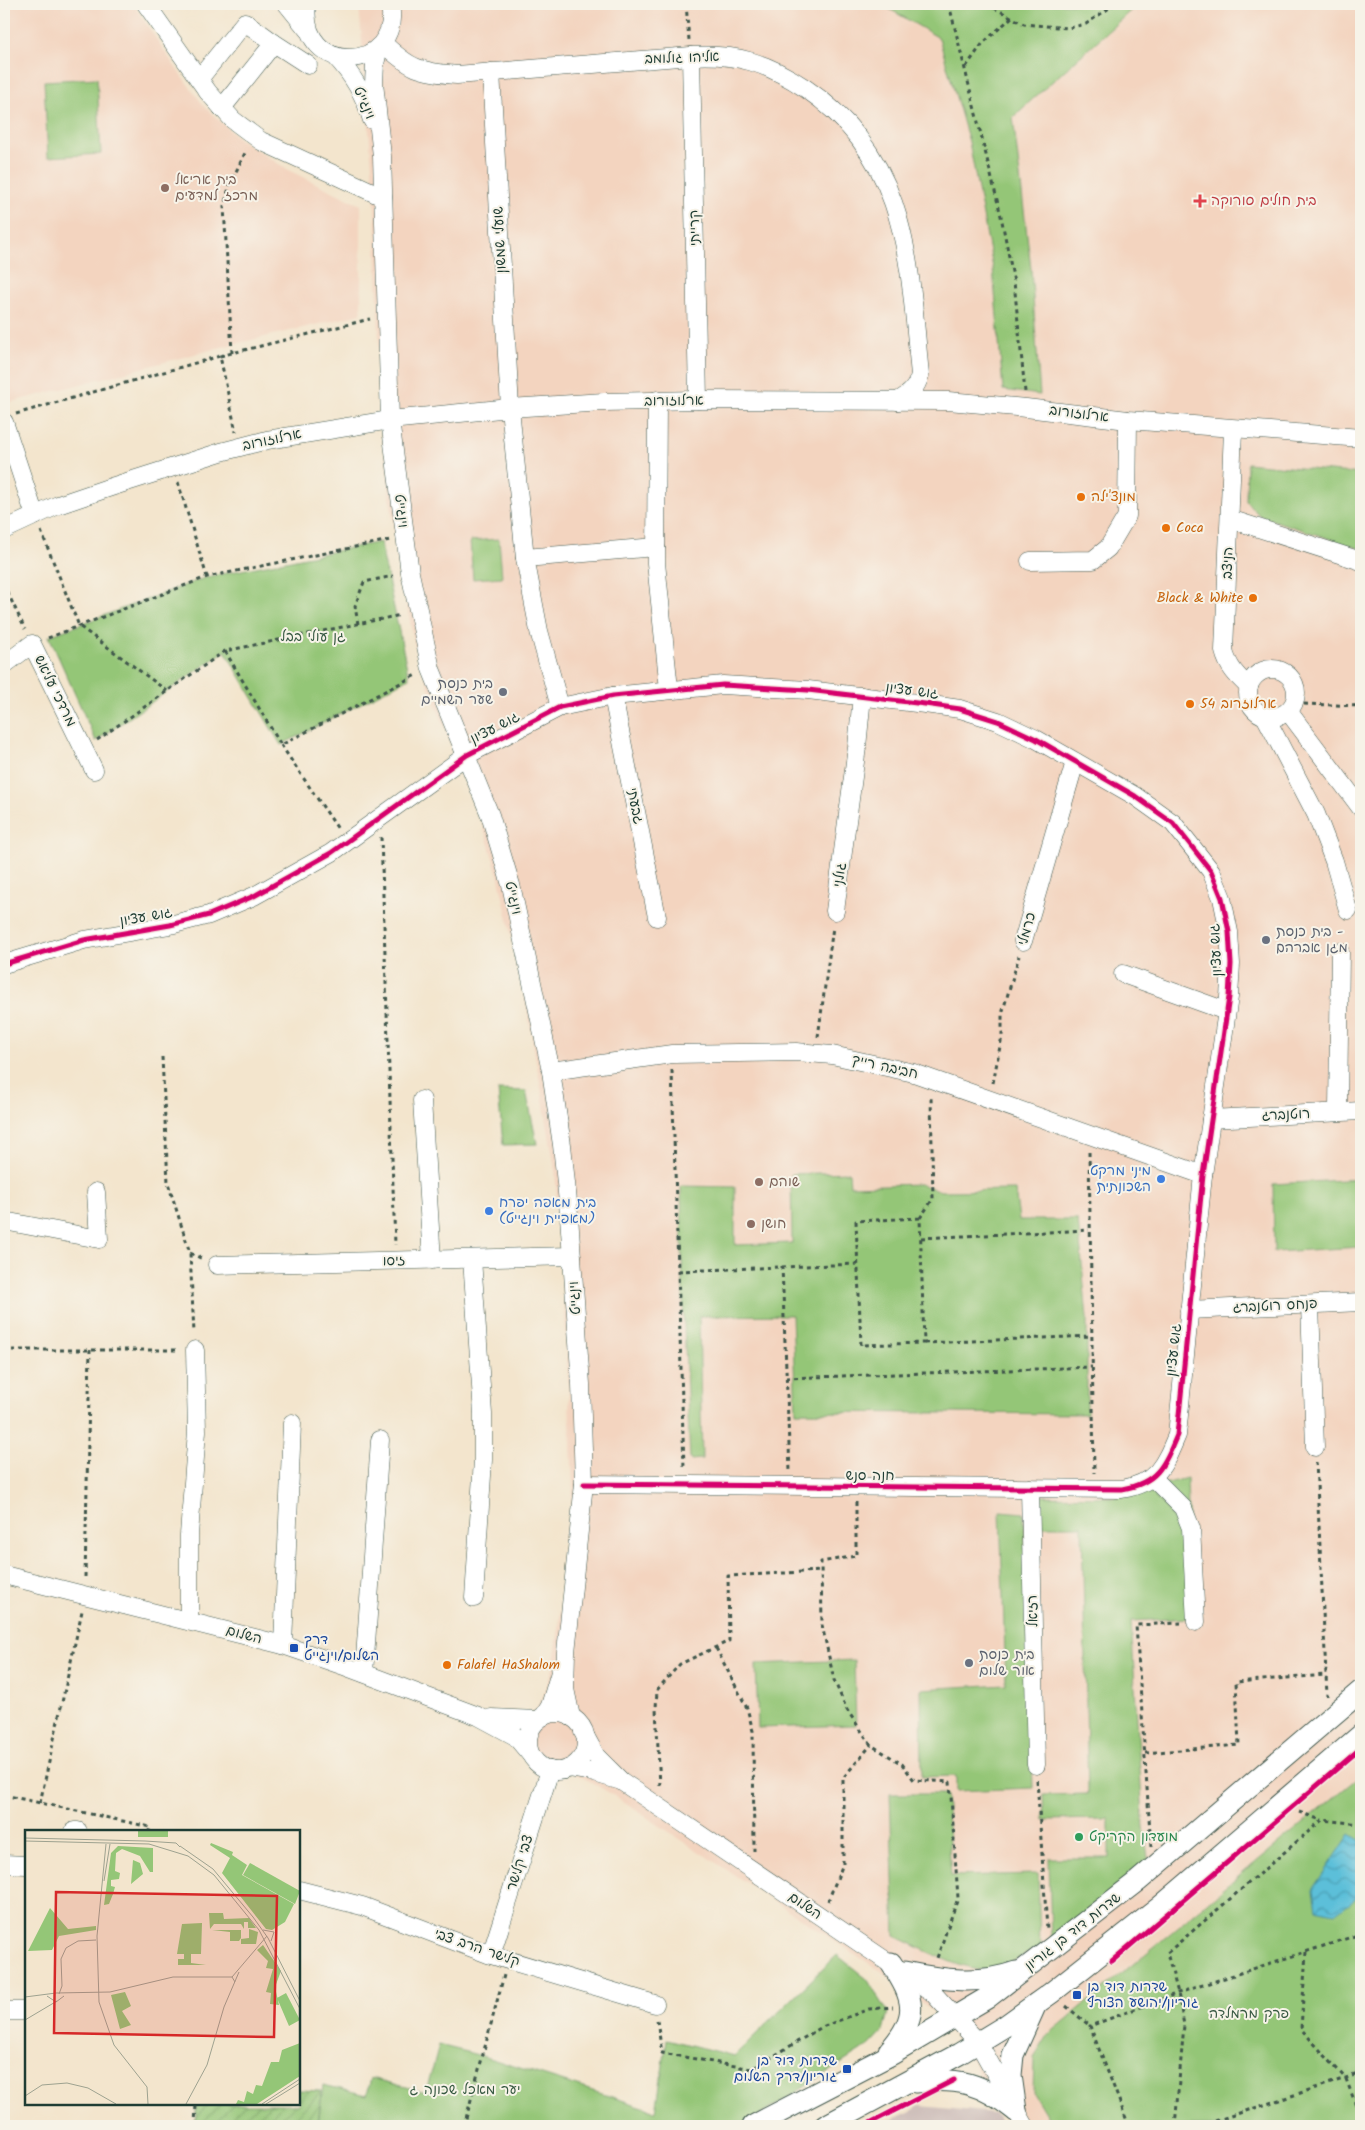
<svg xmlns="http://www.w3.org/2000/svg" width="1365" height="2130" viewBox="0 0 1365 2130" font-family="Kalam,'Playpen Sans Hebrew',sans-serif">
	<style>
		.built { fill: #f3d4bf }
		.industrial { fill: #cfc0bb }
		.park { fill: #94c677; stroke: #5a8256 }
		.garden { fill: url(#garden-furrows); stroke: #5a8256 }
		.water { fill: url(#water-waves); stroke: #3d7e86 }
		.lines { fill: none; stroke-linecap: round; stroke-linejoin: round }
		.minor-casing { stroke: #3f564b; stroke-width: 19 }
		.major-casing { stroke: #3f564b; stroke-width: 23 }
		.path { stroke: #3f564b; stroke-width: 3; stroke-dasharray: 4 4; stroke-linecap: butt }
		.minor { stroke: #fff; stroke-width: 18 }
		.major { stroke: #fff; stroke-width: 21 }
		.cycleway-casing { stroke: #f7f3e8; stroke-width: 8 }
		.cycleway { stroke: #d6006c; stroke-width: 5 }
		.education-dot { fill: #8d6e63; stroke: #f7f3e8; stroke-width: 2 }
		.health-dot { fill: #e0444e; stroke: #f7f3e8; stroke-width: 2 }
		.food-dot { fill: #e8710a; stroke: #f7f3e8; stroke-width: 2 }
		.worship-dot { fill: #6b7280; stroke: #f7f3e8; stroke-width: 2 }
		.shop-dot { fill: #3f7fe0; stroke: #f7f3e8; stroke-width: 2 }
		.transit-dot { fill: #1a4fb4; stroke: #f7f3e8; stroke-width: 2 }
		.leisure-dot { fill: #2e9e5b; stroke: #f7f3e8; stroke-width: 2 }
		.labels { text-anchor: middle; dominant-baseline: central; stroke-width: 4; stroke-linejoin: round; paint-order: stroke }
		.street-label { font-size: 14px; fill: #1f3d34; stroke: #f7f3e8 }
		.education-label { font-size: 14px; fill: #785e54; stroke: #f7f3e8; text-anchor: start }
		.health-label { font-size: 14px; fill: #be3a42; stroke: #f7f3e8; text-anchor: start }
		.food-label { font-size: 14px; fill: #c56008; stroke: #f7f3e8; text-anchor: start }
		.park-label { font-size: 14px; fill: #365841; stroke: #f7f3e8 }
		.worship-label { font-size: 14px; fill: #5b616d; stroke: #f7f3e8; text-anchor: start }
		.shop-label { font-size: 14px; fill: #366cbe; stroke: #f7f3e8; text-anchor: end }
		.transit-label { font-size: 14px; fill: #164399; stroke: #f7f3e8; text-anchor: start }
		.leisure-label { font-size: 14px; fill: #27864d; stroke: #f7f3e8; text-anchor: start }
		.inset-road { fill: none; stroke: #9ea290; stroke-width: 1 }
		.view { fill: #d62828; fill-opacity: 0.15; stroke: #d62828; stroke-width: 2.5 }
		.inset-edge { fill: none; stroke: #1f3d34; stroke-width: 2.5 }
	</style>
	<defs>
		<pattern id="garden-furrows" width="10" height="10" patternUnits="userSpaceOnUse" patternTransform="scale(1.25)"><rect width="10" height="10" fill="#94c677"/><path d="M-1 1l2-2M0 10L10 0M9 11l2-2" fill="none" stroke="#78a262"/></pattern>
		<pattern id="water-waves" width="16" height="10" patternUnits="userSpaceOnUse" patternTransform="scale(1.25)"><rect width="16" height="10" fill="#5bbfd9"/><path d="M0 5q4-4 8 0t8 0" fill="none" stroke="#4b9cb1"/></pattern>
	</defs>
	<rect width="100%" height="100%" fill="#f7f3e8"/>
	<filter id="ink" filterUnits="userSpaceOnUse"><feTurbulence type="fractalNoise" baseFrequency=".02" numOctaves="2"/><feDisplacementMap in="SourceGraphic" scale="10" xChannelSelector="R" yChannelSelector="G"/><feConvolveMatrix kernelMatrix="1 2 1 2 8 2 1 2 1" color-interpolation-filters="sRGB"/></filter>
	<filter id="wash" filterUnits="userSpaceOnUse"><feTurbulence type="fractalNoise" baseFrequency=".0096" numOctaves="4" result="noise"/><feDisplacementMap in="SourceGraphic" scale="20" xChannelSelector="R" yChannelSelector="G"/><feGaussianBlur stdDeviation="1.12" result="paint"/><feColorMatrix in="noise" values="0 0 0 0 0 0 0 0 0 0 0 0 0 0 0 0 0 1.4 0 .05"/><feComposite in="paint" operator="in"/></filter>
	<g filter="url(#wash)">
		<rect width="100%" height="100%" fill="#f3e5cd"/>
		<g class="built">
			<path d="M4,4H133L178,71L205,107L239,139L290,171L361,205V314L222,347L4,404Z"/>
			<path d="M359,4H1361V2126H1008L972,2061L934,2012L893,1979L613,1795L586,1779L515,1748L543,1697L553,1668L559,1628L573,1488L566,1332L555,1169L528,1014L499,878L480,816L429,688L414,642L399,566L382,435L375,206Z"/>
		</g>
		<path class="industrial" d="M920,2106L995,2113L1002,2126H880Z"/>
		<g class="park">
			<path d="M881,4H1138L1013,117L1031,269L1040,395L1003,390L993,268L969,142L939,38Z"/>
			<path d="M97,78L101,154L48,157L44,81Z"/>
			<path d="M1247,463L1361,474V549L1260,516L1246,501Z"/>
			<path d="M499,539L502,577L473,579L470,541Z"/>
			<path d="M380,542L409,678L281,745L225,651L96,741L49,636L207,577Z"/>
			<path d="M498,1090L526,1091L537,1144L503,1145Z"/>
			<path d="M849,1172L850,1186L920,1184L941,1191L1015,1190L1019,1220H1078L1087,1318V1414L796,1412L792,1315L699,1316L702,1459L690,1460L683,1301L681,1186L735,1187V1245L792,1243L791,1174Z"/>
			<path d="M1361,1179V1247L1274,1252L1273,1184Z"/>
			<path d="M1187,1478L1192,1618L1131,1621L1143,1819L1149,1867L1051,1942L1049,1858H1109V1819L1044,1820L1043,1795L1088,1794L1082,1526H1037L1035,1496L1114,1497Z"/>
			<path d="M1000,1511L1024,1513L1033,1788L956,1791V1776L922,1777L921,1689L1006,1684Z"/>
			<path d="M854,1660L856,1725L758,1728L756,1664Z"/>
			<path d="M1361,1775V2126H1053L1033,2093L1034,2058L1049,2034Z"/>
			<path d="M890,1794H946L951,1876L1038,1874L1040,1947C1023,1956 1005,1967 986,1970C965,1973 915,1945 895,1936Z"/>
			<path d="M837,1955L867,1979L888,2012L883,2031L870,2045L743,2126H318L323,2085L367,2095L371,2078L426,2092L439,2045L482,2056L656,2111L667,2039L734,2056Z"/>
		</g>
		<path class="garden" d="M299,2090L321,2091L318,2126H195L196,2104H299Z"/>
		<path class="water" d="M1350,1834L1361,1841V1894L1336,1913L1316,1909L1313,1890Z"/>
	</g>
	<g filter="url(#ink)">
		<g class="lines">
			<g class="minor-casing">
				<g id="minor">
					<path d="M146,4L208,92L233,120L261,141L383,197"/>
					<path d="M287,4L308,30"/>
					<path d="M307,4C298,78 403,74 390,4"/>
					<path d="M274,43L308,65"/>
					<path d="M383,43C410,69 420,72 457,75L691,56C737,53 767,63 805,88C909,158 909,263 920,375C916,389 910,394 898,401"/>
					<path d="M379,47L375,64L374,83L382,156L390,420L410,573L431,669L490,815L511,885L551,1071L562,1145L568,1202L581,1384L584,1484L566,1652L565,1689L571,1717"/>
					<path d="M335,56C352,74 365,96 372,120"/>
					<path d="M691,56L698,400"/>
					<path d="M491,72L510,408L525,558L539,631L560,707"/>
					<path d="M199,79L245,22L274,43L222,108"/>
					<path d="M657,400L656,563L669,689"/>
					<path d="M4,422L35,516"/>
					<path d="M1233,430L1224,651C1228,667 1237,676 1249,687"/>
					<path d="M1230,519L1361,561"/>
					<path d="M4,530L58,505L111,487L221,452L267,440L390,420L510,408L604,402L698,400L948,401L1026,408L1128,420L1361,438"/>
					<path d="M525,558L656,547"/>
					<path d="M1030,561L1093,560L1108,548L1127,516L1128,420"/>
					<path d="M4,665L32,644L94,770"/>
					<circle cx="1272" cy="693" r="24"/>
					<path d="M613,696L657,917"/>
					<path d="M1288,711L1361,808"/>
					<path d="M1265,716L1316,814L1334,861L1348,910"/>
					<path d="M835,911L857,747L862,696"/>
					<path d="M1023,941L1075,762"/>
					<path d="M4,964L84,940L170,925L209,915L254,896L331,853L467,755L560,707L613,696L723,685L808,690L925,704L960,709L998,721L1036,739L1135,796L1173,823L1211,871L1222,898L1229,932L1231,964L1229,997L1203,1175L1177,1435C1164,1466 1157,1483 1122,1489L584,1484"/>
					<path d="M1123,974L1226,1011"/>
					<path d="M551,1071L672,1054L796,1052L832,1055L914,1073L1203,1175"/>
					<path d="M422,1100L432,1260"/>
					<path d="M1338,1112L1340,952"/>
					<path d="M1211,1119L1361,1111"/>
					<path d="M4,1221L99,1239L96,1192"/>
					<path d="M472,1259L483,1414V1460L474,1598"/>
					<path d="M217,1265L572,1256"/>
					<path d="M1310,1305L1315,1447"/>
					<path d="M1189,1310L1361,1302"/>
					<path d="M1153,1478L1183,1508L1191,1528L1196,1622"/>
					<path d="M1030,1488L1036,1765"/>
					<path d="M4,1575L283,1645L347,1667L478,1716L515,1736L531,1755"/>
					<path d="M189,1621V1535L197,1431L195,1350"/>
					<path d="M283,1645L292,1423"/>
					<path d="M364,1673L380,1440"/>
					<circle cx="557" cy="1742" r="29"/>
					<path d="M544,1716L550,1706L560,1672"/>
					<path d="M491,1718L538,1720"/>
					<path d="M583,1732L596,1756L621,1781L932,1992L978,2042L1025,2126"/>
					<path d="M569,1768L591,1772L618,1780"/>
					<path d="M74,1831H78"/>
					<path d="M4,1864L26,1865"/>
					<path d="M299,1890L362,1906L491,1955L655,2004"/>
					<path d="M491,1955L550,1770"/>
					<path d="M4,2011H26"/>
				</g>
			</g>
			<g class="major-casing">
				<g id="major">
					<path d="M904,1972C942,1980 980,1985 1016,1972"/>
					<path d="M889,2051C920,2016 915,2000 891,1963"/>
					<path d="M915,2082C958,2077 982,2083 1016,2111"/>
					<path d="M1016,2111L1011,2075L1013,2055L1036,2004"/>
					<path d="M753,2126L892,2054L987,1998L1138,1881L1361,1691"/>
					<path d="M825,2126L959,2054L1005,2026L1051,1993L1160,1907L1361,1735"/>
				</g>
			</g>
			<g class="path">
				<path d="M686,4L689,40"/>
				<path d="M949,4L1001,216L1014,282L1025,392"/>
				<path d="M987,4L1024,24L1068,28L1086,24L1115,4"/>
				<path d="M966,67L983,43L1012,17"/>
				<path d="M232,353L224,206L230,184L246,151"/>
				<path d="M220,356L370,319"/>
				<path d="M16,414L220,356L236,432"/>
				<path d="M178,482L207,577"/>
				<path d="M41,531L79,626L167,691"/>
				<path d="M4,585L25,629"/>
				<path d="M358,624L355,606L364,582L393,576"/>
				<path d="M48,638L207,577L390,540"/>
				<path d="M225,651L281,745L416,675"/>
				<path d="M1304,704L1361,706"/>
				<path d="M97,740L225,651L401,615"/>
				<path d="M281,745L338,829"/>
				<path d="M381,837L395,1245"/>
				<path d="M818,1037L833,927"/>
				<path d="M162,1057L168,1183L190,1253L194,1333"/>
				<path d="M672,1070L684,1468"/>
				<path d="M993,1083L1002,1036V1014L1019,956"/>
				<path d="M1089,1152L1094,1473"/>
				<path d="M920,1218L856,1221L861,1345L924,1343L920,1218L933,1199L931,1097"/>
				<path d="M921,1238L1089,1230"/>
				<path d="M190,1253L203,1259"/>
				<path d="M782,1266L790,1471"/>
				<path d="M678,1271L858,1264"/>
				<path d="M924,1343L1091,1336"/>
				<path d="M4,1350H178"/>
				<path d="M786,1378L1092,1367"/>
				<path d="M1316,1462L1327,1696"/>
				<path d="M856,1502V1556L821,1562L822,1625L834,1680L847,1710L871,1745L902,1764L914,1780L950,1782L958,1898L937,1958"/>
				<path d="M85,1577L90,1350"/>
				<path d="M716,1648L747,1708L753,1731L754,1851"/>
				<path d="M1145,1753L1239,1745L1236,1682L1326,1675"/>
				<path d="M1037,1780L1047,1929"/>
				<path d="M660,1786L656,1709L657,1690L680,1664L729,1641L728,1576L821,1571"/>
				<path d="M4,1795L150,1827L149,1831"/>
				<path d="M40,1803L82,1611"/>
				<path d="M1299,1812L1321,1820"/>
				<path d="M1151,1847L1136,1625L1181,1623"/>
				<path d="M828,1901L843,1864V1778L871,1745"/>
				<path d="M1306,1952L1301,2029L1346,2079L1361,2118"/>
				<path d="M1066,2006L1090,2026"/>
				<path d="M657,2020L662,2053L752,2069L822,2027L869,2009L893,2007"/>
				<path d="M195,2126L196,2104"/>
				<path d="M464,2126L504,1975"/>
				<path d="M1129,2126L1090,2026L1178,1993L1361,1934"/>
				<path d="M1175,2126L1184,2025L1178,1993L1167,1953L1322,1820L1361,1824"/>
				<path d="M1200,2126L1361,2073"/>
			</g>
			<use href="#minor" class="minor"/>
			<use href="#major" class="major"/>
			<g class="cycleway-casing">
				<g id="cycleway">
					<path d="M4,964L84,940L170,925L209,915L254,896L331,853L467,755L560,707L613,696L723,685L808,690L925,704L960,709L998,721L1036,739L1135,796L1173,823L1211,871L1222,898L1229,932L1231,964L1229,997L1203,1175L1177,1435C1164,1466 1157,1483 1122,1489L584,1484"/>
					<path d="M1112,1961L1361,1748"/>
					<path d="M864,2126L954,2080"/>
				</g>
			</g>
			<use href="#cycleway" class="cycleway"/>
		</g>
	</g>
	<g class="education-dot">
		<circle cx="165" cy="188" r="5"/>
		<circle cx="759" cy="1182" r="5"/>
		<circle cx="751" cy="1224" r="5"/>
	</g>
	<path class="health-dot" d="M1197.5 193.5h5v5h5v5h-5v5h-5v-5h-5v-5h5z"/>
	<g class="food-dot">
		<circle cx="1081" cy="497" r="5"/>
		<circle cx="1166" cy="528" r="5"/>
		<circle cx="1253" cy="598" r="5"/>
		<circle cx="1190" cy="704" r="5"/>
		<circle cx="447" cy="1665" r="5"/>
	</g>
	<g class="worship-dot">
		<circle cx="503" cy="692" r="5"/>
		<circle cx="1266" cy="940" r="5"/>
		<circle cx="969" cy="1663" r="5"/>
	</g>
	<g class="shop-dot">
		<circle cx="1161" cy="1179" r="5"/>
		<circle cx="489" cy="1211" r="5"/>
	</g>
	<g class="transit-dot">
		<rect x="289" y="1643" width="10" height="10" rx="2.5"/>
		<rect x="1072" y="1990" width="10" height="10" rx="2.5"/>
		<rect x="842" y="2064" width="10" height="10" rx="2.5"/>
	</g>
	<circle class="leisure-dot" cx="1079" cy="1837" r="5"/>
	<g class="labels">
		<g class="street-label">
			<text transform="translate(682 58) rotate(-2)">אליהו גולומב</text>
			<text transform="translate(364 103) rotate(67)">וינגייט</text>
			<text transform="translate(695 228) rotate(-91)">קרייתי</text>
			<text transform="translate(500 240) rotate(-93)">שועלי שמשון</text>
			<text transform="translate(674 401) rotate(-1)">ארלוזורוב</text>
			<text transform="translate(1079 414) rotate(7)">ארלוזורוב</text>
			<text transform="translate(272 440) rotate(-12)">ארלוזורוב</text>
			<text transform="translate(401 511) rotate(83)">וינגייט</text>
			<text transform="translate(1228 563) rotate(-88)">הניצב</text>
			<text transform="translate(55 691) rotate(64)">מרדכי עליאש</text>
			<text transform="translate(912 691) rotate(7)">גוש עציון</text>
			<text transform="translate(495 728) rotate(-27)">גוש עציון</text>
			<text transform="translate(635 806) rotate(79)">גבעתי</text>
			<text transform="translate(840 875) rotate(-82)">גולני</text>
			<text transform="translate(513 898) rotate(77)">וינגייט</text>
			<text transform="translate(146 917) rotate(-10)">גוש עציון</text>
			<text transform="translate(1027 929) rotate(-74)">כרמלי</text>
			<text transform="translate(1216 950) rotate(-93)">גוש עציון</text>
			<text transform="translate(885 1067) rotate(13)">חביבה רייך</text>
			<text transform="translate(1286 1115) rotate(-3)">רוטנברג</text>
			<text transform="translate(394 1261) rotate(-1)">זיסו</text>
			<text transform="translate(575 1298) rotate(-94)">וינגייט</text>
			<text transform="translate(1275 1306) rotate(-3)">פנחס רוטנברג</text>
			<text transform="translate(1174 1350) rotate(-84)">גוש עציון</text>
			<text x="870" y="1476">חנה סנש</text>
			<text transform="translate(1033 1611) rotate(-91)">רזיאל</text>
			<text transform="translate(244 1635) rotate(15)">השלום</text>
			<text transform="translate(520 1863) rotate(-72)">צבי קלישר</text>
			<text transform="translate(805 1906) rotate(34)">השלום</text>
			<text transform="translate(1073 1932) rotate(-38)">שדרות דוד בן גוריון</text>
			<text transform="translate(477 1948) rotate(19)">קלישר הרב צבי</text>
		</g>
		<g class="education-label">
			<text x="175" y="180">בית אריאל<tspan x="175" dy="16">מרכז למדעים</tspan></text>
			<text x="769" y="1182">שוהם</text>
			<text x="761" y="1224">חושן</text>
		</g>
		<g class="health-label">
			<text x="1211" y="201">בית חולים סורוקה</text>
		</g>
		<g class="food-label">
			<text x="1091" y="497">מונצ'ילה</text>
			<text x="1176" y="528">Coca</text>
			<text x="1243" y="598" text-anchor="end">Black &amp; White</text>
			<text x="1200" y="704">ארלוזרוב 54</text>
			<text x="457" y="1665">Falafel HaShalom</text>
		</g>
		<g class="park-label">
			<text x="313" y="637">גן עולי בבל</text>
			<text x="1249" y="2014">פרק מרמלדה</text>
			<text x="465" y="2090">יער מאכל שכונה ג</text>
		</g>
		<g class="worship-label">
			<text x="493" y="684" text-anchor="end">בית כנסת<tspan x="493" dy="16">שער השמיים</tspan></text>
			<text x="1276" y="932">בית כנסת -<tspan x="1276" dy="16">מגן אברהם</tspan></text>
			<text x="979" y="1655">בית כנסת<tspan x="979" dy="16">אור שלום</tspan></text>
		</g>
		<g class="shop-label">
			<text x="1151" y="1171">מיני מרקט<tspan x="1151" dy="16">השכונתית</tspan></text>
			<text x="499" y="1203" text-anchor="start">בית מאפה יפרח<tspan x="499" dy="16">(מאפיית וינגייט)</tspan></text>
		</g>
		<g class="transit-label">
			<text x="304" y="1640">דרך<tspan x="304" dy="16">השלום/וינגייט</tspan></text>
			<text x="1087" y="1987">שדרות דוד בן<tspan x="1087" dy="16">גוריון/יהושע הצורף</tspan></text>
			<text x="837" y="2061" text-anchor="end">שדרות דוד בן<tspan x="837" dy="16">גוריון/דרך השלום</tspan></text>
		</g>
		<g class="leisure-label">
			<text x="1089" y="1837">מועדון הקריקט</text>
		</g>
	</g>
	<g transform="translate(25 1830)">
		<rect width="275" height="275" fill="#f3e5cd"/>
		<path d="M225,33L275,61L270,74L218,45Z" fill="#94c677"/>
		<path d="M113,1H143V7H113ZM186,13L208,22L207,25L222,35L217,45L269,74L260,92L247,100L241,99L197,43L205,28L185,15ZM93,16L128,18V42H125L115,26L97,19L91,23L90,41L95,43L94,49L86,50V56L90,57L88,64L84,74L79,75L86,23ZM108,30L115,33L118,44L106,54ZM25,78L43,99L71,96V100L34,106L27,120L3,121ZM184,83H198L199,89L224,88L231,98H223V92H219V99L216,94H189L185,99ZM177,93L176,124H166V133L181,135H153V129H159V124H152L157,94ZM224,99L233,102L231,114H216V109L224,108ZM187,100H216V108L214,111H205V102ZM238,115L256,141L250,157L254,175L245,174L246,163L241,162L248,139L241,138L243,131L232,120ZM100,162L106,176L97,181L106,195L95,199L86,165ZM261,163L275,190L264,196L252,168ZM275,213V246L232,274H211L213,270L219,272L222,261L228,264L231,255L237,256L246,232H254L257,220Z" fill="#94c677"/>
		<path class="inset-road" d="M0,8L120,11L151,13L155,17M0,11L124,14L163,26L189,45L234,100L275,179M81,14L72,106L74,172L89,215L122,257L123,274M155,16L188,39L228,87L243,108L275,171M79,51L85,14M238,100L249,102L246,111M210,152L207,147L242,106M34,164L37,156L36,129L41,118L53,111L71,110M22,166L31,172L39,166M0,167L31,163L85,162L148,147H207M0,190L32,171M0,266L17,255L42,253L63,258L91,274M161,274L182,235L199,177L214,142M237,274L275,249M241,274L275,253"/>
		<path class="view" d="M31,62L252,66L249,207L29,203Z"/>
		<rect width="275" height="275" class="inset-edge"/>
	</g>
	<rect width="1365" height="2130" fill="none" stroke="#f7f3e8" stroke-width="20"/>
</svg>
